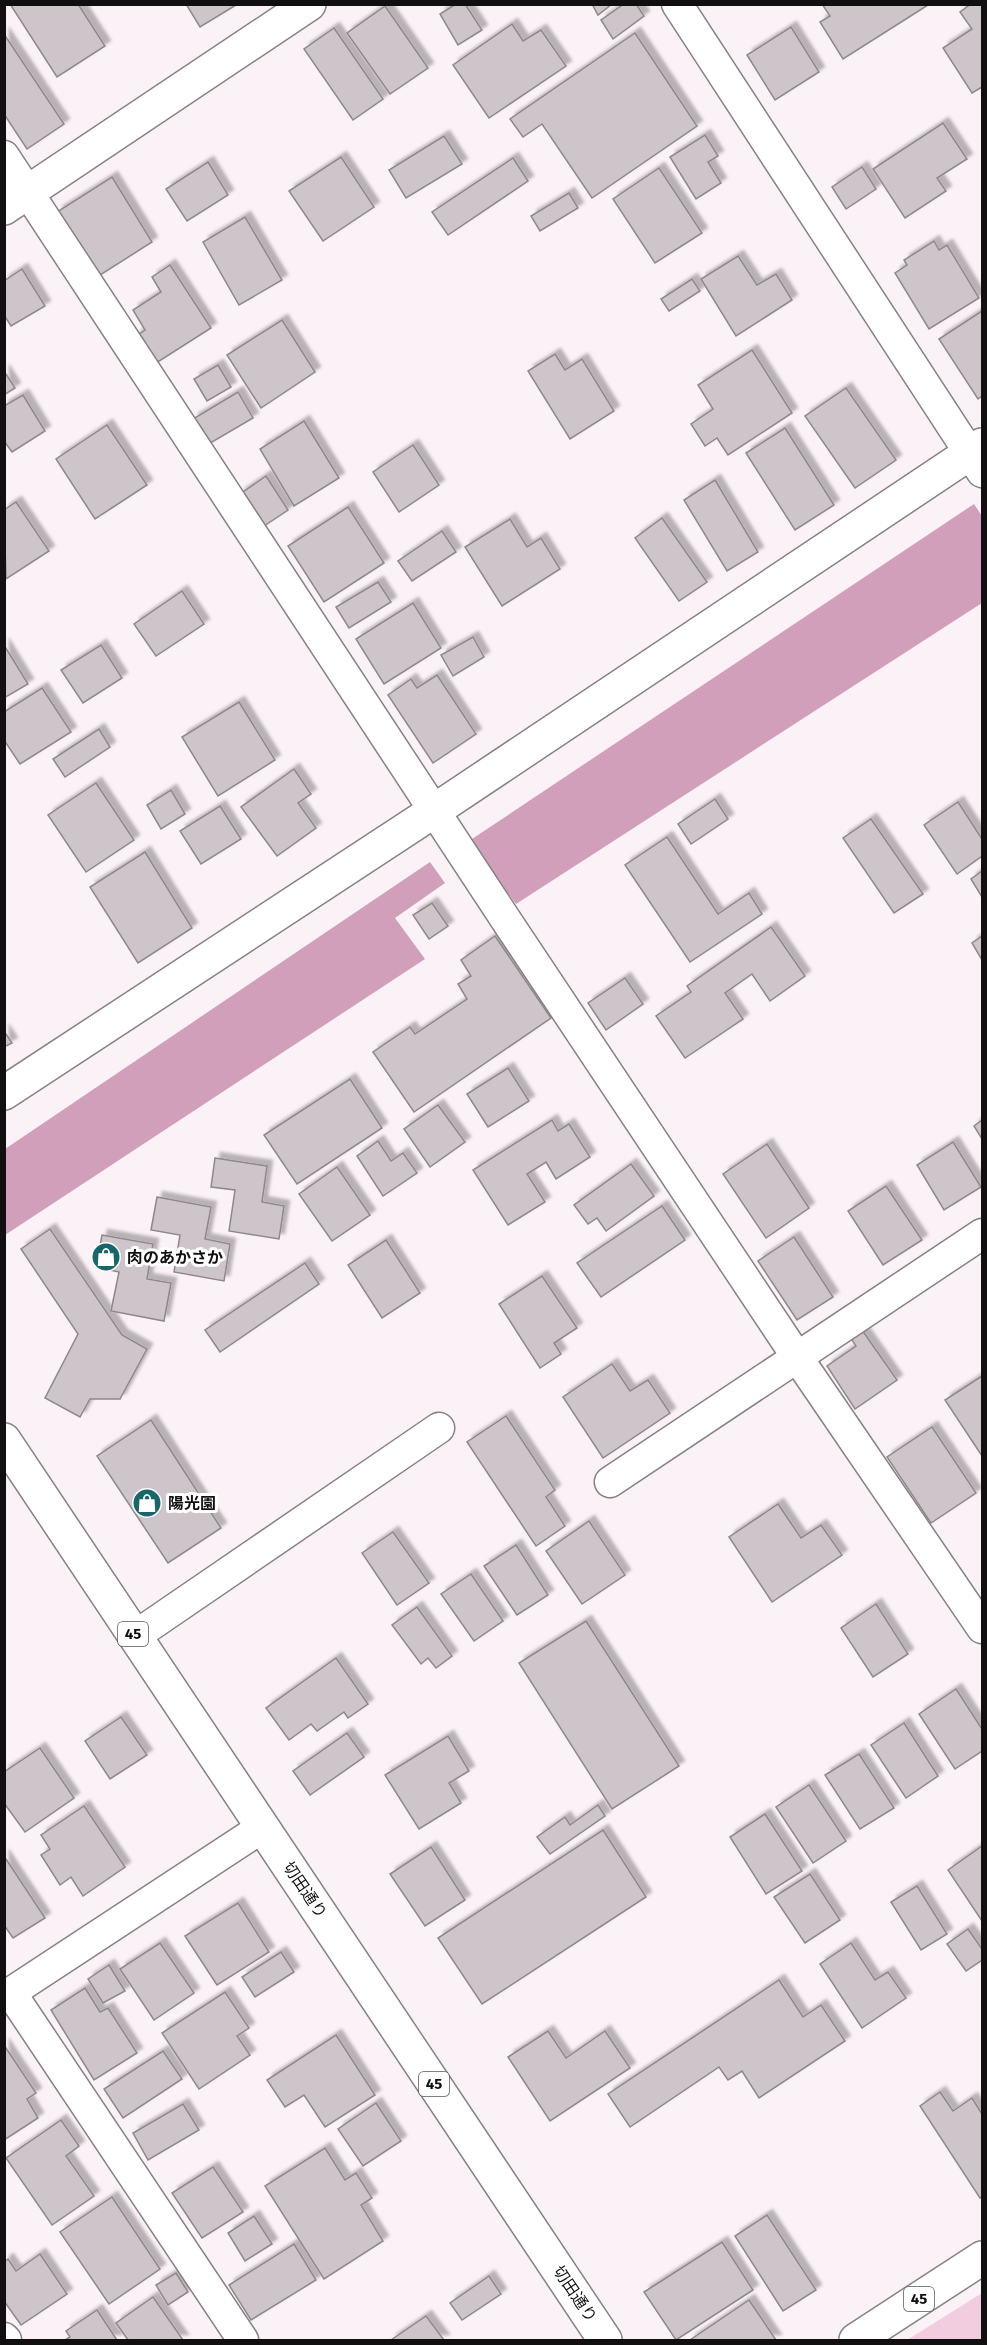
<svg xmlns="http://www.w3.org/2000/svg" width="987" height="2345" viewBox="0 0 987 2345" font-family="'Fira Sans','Noto Sans JP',sans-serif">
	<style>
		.green { fill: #f2cde0 }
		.forest { fill: #d19fba }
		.building { fill: #cdc5c9; stroke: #8f878b; stroke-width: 1.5; filter: url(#shadow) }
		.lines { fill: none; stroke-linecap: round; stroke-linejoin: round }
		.minor-casing { stroke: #878084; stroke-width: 33 }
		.tertiary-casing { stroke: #878084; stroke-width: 36 }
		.primary-casing { stroke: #878084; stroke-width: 36 }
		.minor { stroke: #fff; stroke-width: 30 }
		.tertiary { stroke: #fff; stroke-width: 33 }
		.primary { stroke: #fff; stroke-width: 33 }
		.labels { text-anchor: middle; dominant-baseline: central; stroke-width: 6; stroke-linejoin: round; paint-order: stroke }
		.shield { fill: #fff; stroke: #585758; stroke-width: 1.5 }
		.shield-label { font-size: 15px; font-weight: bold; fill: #110f10 }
		.poi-label { font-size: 16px; font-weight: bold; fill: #110f10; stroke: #fff; text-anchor: start }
		.street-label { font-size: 16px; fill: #110f10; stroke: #fff }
	</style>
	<defs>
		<filter id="shadow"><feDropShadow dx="5.5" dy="-5.5" stdDeviation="1.5" flood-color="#0004"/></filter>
	</defs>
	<rect width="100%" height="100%" fill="#fbf2f7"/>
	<path class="green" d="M982,2293V2340H907Z"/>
	<g class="forest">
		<path d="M974,504L982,516V603L516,904L469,841Z"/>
		<path d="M430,862L445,883L395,918L425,959L5,1235V1149Z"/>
	</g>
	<g class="building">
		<path d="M10,4H78L105,46L57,77Z"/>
		<path d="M186,4H235L236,5L200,27Z"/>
		<path d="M456,4H465L482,30L458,45L440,14Z"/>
		<path d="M592,4H612L598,15Z"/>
		<path d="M624,4H636L644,16L613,39L601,20Z"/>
		<path d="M822,4H928V5L843,59L820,22L830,16Z"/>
		<path d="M971,4H982V87L972,93L943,48L972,29L960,12Z"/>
		<path d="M385,6L428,68L390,94L347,33Z"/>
		<path d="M512,24L523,41L541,30L566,66L489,118L453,65Z"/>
		<path d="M791,27L819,72L775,100L747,55Z"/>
		<path d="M334,28L383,99L353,120L304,49Z"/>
		<path d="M635,33L697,126L592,198L542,124L523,137L510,119Z"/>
		<path d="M4,34L64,124L27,149L6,117L4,118Z"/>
		<path d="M943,123L967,159L937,178L946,191L905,218L873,169Z"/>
		<path d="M705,135L718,156L708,162L721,183L696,199L670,157Z"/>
		<path d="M444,136L462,164L406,198L389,170Z"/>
		<path d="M341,157L374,207L323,241L289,191Z"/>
		<path d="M513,158L528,181L448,235L432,212Z"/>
		<path d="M208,162L228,195L187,221L166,189Z"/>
		<path d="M862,167L876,189L846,209L832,187Z"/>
		<path d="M659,168L702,233L655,263L613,199Z"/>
		<path d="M112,177L152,242L97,277L57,212Z"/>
		<path d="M569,193L578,208L540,231L531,216Z"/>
		<path d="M245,217L282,280L239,305L203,242Z"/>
		<path d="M934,241L939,250L947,245L979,298L929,329L895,273L907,265L904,260Z"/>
		<path d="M738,256L757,285L776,274L792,300L736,336L701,279Z"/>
		<path d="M170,265L211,328L153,365L135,337L145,330L133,310L161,292L152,277Z"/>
		<path d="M22,269L45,306L11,326L4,315V281Z"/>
		<path d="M692,279L700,291L669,311L661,299Z"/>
		<path d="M982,311V396L978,399L939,339Z"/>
		<path d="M282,320L315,372L261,408L227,355Z"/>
		<path d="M752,350L792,413L728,455L717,438L705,446L691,424L713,409L698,385Z"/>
		<path d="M555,354L565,370L582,359L614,411L570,439L528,371Z"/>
		<path d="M218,365L231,387L207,401L194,379Z"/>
		<path d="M4,371L15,388L4,395Z"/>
		<path d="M846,388L896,460L855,488L805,416Z"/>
		<path d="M238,392L253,418L207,445L193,419Z"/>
		<path d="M23,395L45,431L12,452L4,441V406Z"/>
		<path d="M304,421L339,478L294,506L260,449Z"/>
		<path d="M107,425L147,485L95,519L56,459Z"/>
		<path d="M785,428L834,505L795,530L746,453Z"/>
		<path d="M413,445L439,485L399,512L373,472Z"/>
		<path d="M266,476L288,510L261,528L240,494Z"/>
		<path d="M715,480L758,552L727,571L684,500Z"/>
		<path d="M16,502L49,551L6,579L4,510Z"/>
		<path d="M348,507L384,563L324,602L288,546Z"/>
		<path d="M662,518L707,582L679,601L635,538Z"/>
		<path d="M510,519L527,547L541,538L560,569L502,606L465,547Z"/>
		<path d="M442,531L456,552L412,581L398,561Z"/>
		<path d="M378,582L391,602L349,628L336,607Z"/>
		<path d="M182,591L204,624L156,656L134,624Z"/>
		<path d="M413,603L441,648L384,684L356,639Z"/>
		<path d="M473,637L484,657L453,676L441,655Z"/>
		<path d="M4,645L28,684L4,698Z"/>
		<path d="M101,645L122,678L83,703L61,670Z"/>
		<path d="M437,675L476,734L433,763L388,695L411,679L417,688Z"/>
		<path d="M42,688L71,732L20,764L4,740V712Z"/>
		<path d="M239,702L275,760L218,796L182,737Z"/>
		<path d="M99,729L110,747L65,777L53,759Z"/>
		<path d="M294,769L311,794L298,803L316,828L277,856L241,807Z"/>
		<path d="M96,783L134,840L86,872L48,815Z"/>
		<path d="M171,790L185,814L161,829L147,805Z"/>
		<path d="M715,799L728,819L691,844L678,824Z"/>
		<path d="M958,802L982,839V856L957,874L924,825Z"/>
		<path d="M220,806L241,839L201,864L180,831Z"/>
		<path d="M871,819L923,894L894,913L843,838Z"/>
		<path d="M667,837L718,914L749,893L762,914L690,962L625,865Z"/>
		<path d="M145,852L192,928L138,963L90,887Z"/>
		<path d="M982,871V897L971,879Z"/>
		<path d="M432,903L448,926L429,939L413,915Z"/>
		<path d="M771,927L805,976L770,1001L752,974L725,993L743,1019L685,1058L656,1016L691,992L687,986Z"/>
		<path d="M495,936L551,1018L414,1112L373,1052L410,1027L415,1034L467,999L458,984L471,976L461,960Z"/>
		<path d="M982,936V960L972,943Z"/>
		<path d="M625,978L643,1004L606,1030L588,1003Z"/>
		<path d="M4,1031L12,1043L4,1047Z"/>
		<path d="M508,1068L529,1101L488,1127L467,1094Z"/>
		<path d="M350,1079L382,1128L297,1184L264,1135Z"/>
		<path d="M438,1105L465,1142L430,1167L404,1129Z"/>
		<path d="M552,1120L558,1131L569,1124L590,1157L556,1179L546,1162L527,1174L545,1202L508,1225L473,1170Z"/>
		<path d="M982,1120V1139L974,1126Z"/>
		<path d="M378,1141L391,1161L403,1153L417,1173L383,1196L357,1156Z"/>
		<path d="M953,1142L981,1187L944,1210L917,1165Z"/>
		<path d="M767,1144L809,1208L766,1238L723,1174Z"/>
		<path d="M215,1158L267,1166L262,1202L284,1206L279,1239L229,1231L235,1190L211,1187Z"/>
		<path d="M631,1164L654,1196L606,1231L597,1218L588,1224L574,1205Z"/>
		<path d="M337,1167L370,1215L332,1241L299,1194Z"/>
		<path d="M886,1186L922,1240L883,1265L848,1211Z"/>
		<path d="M157,1197L211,1207L205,1239L230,1244L224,1281L174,1272L180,1235L151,1230Z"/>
		<path d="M662,1206L685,1240L601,1297L577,1263Z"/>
		<path d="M50,1229L122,1335L147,1349L120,1399H90L80,1417L45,1398L78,1334L21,1249Z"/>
		<path d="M102,1235L153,1244L147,1279L171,1283L164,1321L111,1311L119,1272L96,1267Z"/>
		<path d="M794,1237L833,1297L797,1320L758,1261Z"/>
		<path d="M386,1240L420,1293L382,1318L348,1265Z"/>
		<path d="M305,1263L319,1284L220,1352L205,1330Z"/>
		<path d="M542,1276L577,1328L554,1343L561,1354L540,1368L499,1304Z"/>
		<path d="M862,1330L897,1380L855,1409L827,1366L856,1346L850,1337Z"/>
		<path d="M612,1364L630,1391L648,1380L670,1413L603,1458L563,1397Z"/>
		<path d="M982,1376V1456L945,1400Z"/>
		<path d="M506,1416L555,1490L546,1497L565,1526L536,1546L467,1442Z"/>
		<path d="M151,1420L221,1528L168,1563L97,1456Z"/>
		<path d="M932,1427L976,1493L931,1523L887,1457Z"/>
		<path d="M778,1504L801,1538L821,1525L842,1555L772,1602L729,1537Z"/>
		<path d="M589,1521L625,1575L582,1604L546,1551Z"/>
		<path d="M393,1532L429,1583L397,1605L362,1553Z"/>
		<path d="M516,1545L548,1595L517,1615L484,1566Z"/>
		<path d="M471,1574L503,1621L474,1641L441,1594Z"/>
		<path d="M876,1604L908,1654L873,1677L841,1628Z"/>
		<path d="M417,1607L452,1656L436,1668L428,1658L421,1664L392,1625Z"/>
		<path d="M586,1621L679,1766L612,1809L519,1663Z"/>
		<path d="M336,1658L368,1704L348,1718L344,1712L317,1731L311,1724L289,1740L266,1708Z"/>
		<path d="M956,1689L982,1729V1751L955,1769L919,1714Z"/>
		<path d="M121,1717L147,1755L110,1779L85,1741Z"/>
		<path d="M904,1723L938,1776L906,1798L871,1745Z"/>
		<path d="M347,1733L364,1757L310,1795L293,1771Z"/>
		<path d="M448,1736L469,1771L449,1783L461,1803L419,1829L385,1775Z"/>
		<path d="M40,1748L74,1798L25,1832L4,1803V1772Z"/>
		<path d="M859,1754L894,1808L860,1829L825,1775Z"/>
		<path d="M809,1785L846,1841L813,1863L776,1807Z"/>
		<path d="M598,1805L605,1816L550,1854L537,1837L565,1817L570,1825Z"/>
		<path d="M84,1806L125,1867L83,1896L71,1877L60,1885L41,1855L50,1849L41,1835Z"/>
		<path d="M765,1814L802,1871L766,1894L730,1837Z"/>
		<path d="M603,1830L646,1897L482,2004L438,1938Z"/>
		<path d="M982,1846V1921L948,1870Z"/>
		<path d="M431,1847L465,1900L425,1926L390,1874Z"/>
		<path d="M4,1856L45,1918L13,1938L4,1925Z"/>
		<path d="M810,1874L840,1920L805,1943L774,1897Z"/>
		<path d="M917,1886L947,1934L921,1950L891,1902Z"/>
		<path d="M238,1903L269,1952L217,1985L185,1936Z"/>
		<path d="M968,1929L982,1949V1960L966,1971L947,1944Z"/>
		<path d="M160,1943L194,1993L154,2020L120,1969Z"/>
		<path d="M851,1943L875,1980L888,1972L906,1998L862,2028L820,1964Z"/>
		<path d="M281,1952L294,1972L255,1997L242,1977Z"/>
		<path d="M109,1965L125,1991L103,2003L88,1979Z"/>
		<path d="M779,1980L803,2017L821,2005L845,2041L759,2098L742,2071L728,2080L719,2067L630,2127L608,2094Z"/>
		<path d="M85,1988L100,2012L108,2008L137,2053L94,2080L51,2010Z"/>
		<path d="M225,1992L249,2028L237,2036L250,2055L199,2089L162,2033Z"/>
		<path d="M548,2031L566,2058L605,2031L630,2068L550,2121L508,2057Z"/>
		<path d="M336,2035L375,2095L325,2127L304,2095L285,2107L267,2080Z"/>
		<path d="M4,2045L36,2093L27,2099L38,2118L4,2140Z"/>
		<path d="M163,2051L182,2079L123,2118L104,2089Z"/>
		<path d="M940,2092L953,2111L972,2098L982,2114V2197L980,2198L920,2106Z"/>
		<path d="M376,2103L401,2141L363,2166L338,2129Z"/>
		<path d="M183,2104L199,2130L148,2160L133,2133Z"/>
		<path d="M61,2120L79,2146L66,2156L94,2196L52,2225L6,2158Z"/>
		<path d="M325,2148L345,2180L356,2173L372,2198L361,2205L383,2241L324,2279L265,2186Z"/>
		<path d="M213,2167L243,2212L202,2238L172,2193Z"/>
		<path d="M112,2197L160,2269L109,2304L60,2232Z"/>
		<path d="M767,2215L816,2290L783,2311L735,2236Z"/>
		<path d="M254,2216L272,2244L245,2261L228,2233Z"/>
		<path d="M722,2242L753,2290L676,2340L644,2292Z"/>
		<path d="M294,2244L316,2280L251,2320L229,2285Z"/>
		<path d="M40,2254L67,2294L21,2325L4,2301V2262L8,2259L16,2271Z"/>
		<path d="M176,2273L188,2292L168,2305L156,2285Z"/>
		<path d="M489,2276L501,2294L462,2320L450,2303Z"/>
		<path d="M153,2297L183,2340H128L116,2323Z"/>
		<path d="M749,2300L776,2340H690Z"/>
		<path d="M97,2310L117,2340H65L70,2337L66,2331Z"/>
		<path d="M426,2316L444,2340H391Z"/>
	</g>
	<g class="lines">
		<g class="minor-casing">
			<g id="minor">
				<path d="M677,4L982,472"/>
				<path d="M4,156L504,917L797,1357L982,1628"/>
				<path d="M610,1482L982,1234"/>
				<path d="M135,1636L439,1428"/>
				<path d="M11,1993L243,2340"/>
				<path d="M4,1997L263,1827"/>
				<path d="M4,2338L6,2340"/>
			</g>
		</g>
		<g class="tertiary-casing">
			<g id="tertiary">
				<path d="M4,208L309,4"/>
				<path d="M4,1093L434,811L982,445"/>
			</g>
		</g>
		<g class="primary-casing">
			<g id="primary">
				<path d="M4,1440L605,2340"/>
				<path d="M856,2340L982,2258"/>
			</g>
		</g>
		<use href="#minor" class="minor"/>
		<use href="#tertiary" class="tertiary"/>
		<use href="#primary" class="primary"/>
	</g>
	<defs>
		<g id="shop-disc" transform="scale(1.5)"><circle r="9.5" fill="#186669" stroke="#fff"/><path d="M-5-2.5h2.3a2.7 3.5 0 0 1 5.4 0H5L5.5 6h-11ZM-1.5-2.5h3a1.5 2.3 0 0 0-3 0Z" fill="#fff"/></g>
	</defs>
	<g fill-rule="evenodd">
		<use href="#shop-disc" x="106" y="1257"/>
		<use href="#shop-disc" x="147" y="1503"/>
	</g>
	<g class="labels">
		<g class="shield">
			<rect x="118" y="1622" width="30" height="24" rx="4.5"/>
			<rect x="419" y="2072" width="30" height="24" rx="4.5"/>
			<rect x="904" y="2287" width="30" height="24" rx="4.5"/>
		</g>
		<g class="shield-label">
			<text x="133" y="1634">45</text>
			<text x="434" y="2084">45</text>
			<text x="919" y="2299">45</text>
		</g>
		<g class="poi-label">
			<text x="127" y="1257">肉のあかさか</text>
			<text x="168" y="1503">陽光園</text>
		</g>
		<g class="street-label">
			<text transform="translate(305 1890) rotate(56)">切田通り</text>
			<text transform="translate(575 2294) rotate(56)">切田通り</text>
		</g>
	</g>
	<rect width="987" height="2345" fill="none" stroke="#110f10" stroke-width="12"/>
</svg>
